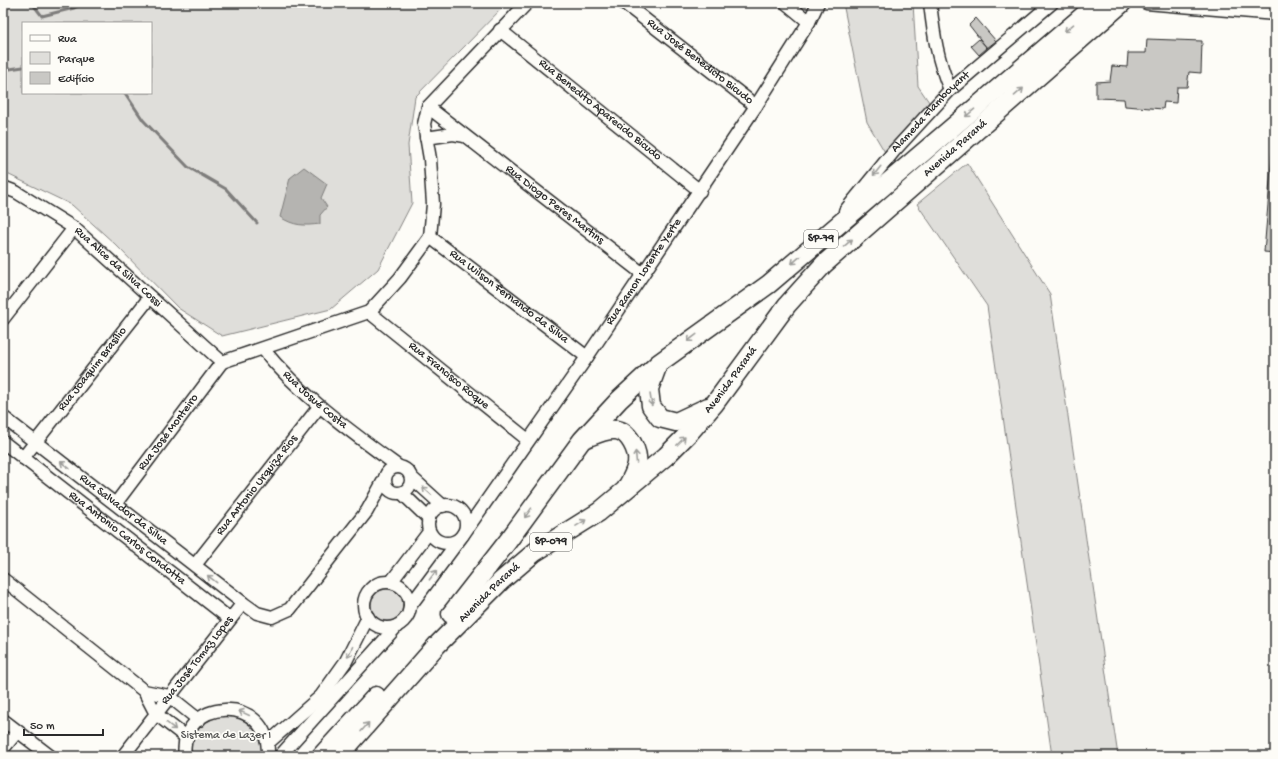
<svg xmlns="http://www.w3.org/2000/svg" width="1278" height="759" viewBox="0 0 1278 759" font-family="'Gochi Hand',sans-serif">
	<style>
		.green { fill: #dfdeda; stroke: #858482; fill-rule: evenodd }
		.water { fill: #b5b4b1; stroke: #7e7d7b }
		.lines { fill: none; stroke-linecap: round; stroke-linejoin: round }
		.stream { stroke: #7e7d7b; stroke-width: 3 }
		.building { fill: #c9c8c4; stroke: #2b2b2b }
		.street-casing { stroke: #2b2b2b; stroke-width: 15 }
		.primary-casing { stroke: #2b2b2b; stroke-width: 21 }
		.street { stroke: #fdfcf7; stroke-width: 12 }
		.primary { stroke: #fdfcf7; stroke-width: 18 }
		.oneway { stroke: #9e9e9b }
		.labels { text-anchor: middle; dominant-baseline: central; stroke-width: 3.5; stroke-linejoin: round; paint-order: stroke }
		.shield { fill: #fdfcf7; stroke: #6a6a68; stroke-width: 1 }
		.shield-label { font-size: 11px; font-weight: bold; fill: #2b2b2b }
		.street-label { font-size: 12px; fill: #2b2b2b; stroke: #fdfcf7 }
		.park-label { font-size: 12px; fill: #585857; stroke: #fdfcf7 }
	</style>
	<rect width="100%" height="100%" fill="#fdfcf7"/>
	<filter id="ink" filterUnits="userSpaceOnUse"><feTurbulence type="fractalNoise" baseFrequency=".025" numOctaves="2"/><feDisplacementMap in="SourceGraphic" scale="8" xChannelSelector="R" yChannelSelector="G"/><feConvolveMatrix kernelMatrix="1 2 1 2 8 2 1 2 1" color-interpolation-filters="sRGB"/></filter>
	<g filter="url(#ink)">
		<g class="green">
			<path d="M3,3H507L415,97L408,145L412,203L378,269L331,309L222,336L178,308L115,244L72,205L3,172ZM23,23H151V93H23Z"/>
			<path d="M843,3H913L918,86L929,102L886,154L867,122Z"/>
			<path d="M967,163L1050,294L1118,756H1052L987,306L917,204Z"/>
			<circle cx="387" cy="605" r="16"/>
			<path d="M231,715C251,721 262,734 262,756H191C190,731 206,716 231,715Z"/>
		</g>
		<path class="water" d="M304,167L327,184L321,198L327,207L320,215V224C304,226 294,226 280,217L290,178Z"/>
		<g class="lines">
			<g class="stream">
				<path d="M32,3L42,16L74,8L84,3"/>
				<path d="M3,70L23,67"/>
				<path d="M125,93L143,120L188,167L226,189L257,223"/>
			</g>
		</g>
		<g class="building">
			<path d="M976,18L996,41L987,48L969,25Z"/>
			<path d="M979,39L987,48L979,55L971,46Z"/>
			<path d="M1147,39L1202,41L1201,73L1189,72L1187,87H1177L1176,103L1164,102L1163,109L1125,106L1124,99L1096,98V82L1110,81L1112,66L1127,67L1128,53H1146Z"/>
			<path d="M1275,121V253L1264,252Z"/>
		</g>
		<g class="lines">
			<g class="street-casing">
				<g id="street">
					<path id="s1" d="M624,3L756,106"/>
					<path d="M786,3L809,22"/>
					<path d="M930,3C934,37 937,58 950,90"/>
					<path d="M1146,3L1275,14"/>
					<path id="s2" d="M500,30L700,191"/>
					<path id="s3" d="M428,107L643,274"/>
					<path d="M426,138L453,134L465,136"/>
					<path id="s4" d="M3,187L16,192L74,228L222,362"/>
					<path id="s5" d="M845,211L894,151L950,90L1052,3"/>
					<path id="s6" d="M430,237L587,357"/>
					<path id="s7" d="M369,312L528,440"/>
					<path d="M3,319L74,228"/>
					<path id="s8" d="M263,349C301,396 350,431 399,467"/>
					<path d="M222,362L369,312L400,278L430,237L433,204L430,159L424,124L428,107L527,3"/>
					<path id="s9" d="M3,417L243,603L257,613L272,617L290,609L367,511L385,478"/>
					<path id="s10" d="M3,442L230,619"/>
					<path id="s11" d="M23,458L150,297"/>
					<circle cx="398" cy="480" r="13"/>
					<path d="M411,477L443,506"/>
					<path d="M402,493L429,519"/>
					<path id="s12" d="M116,503L222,362"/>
					<circle cx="447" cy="524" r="19"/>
					<path id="s13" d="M195,565L319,407"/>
					<path d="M3,579L144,691L156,714L187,738"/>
					<path d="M391,582L429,532"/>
					<circle cx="387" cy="605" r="23"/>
					<path id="s14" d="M410,606L462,536L587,357L756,106L809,22L818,3"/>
					<path d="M144,691L169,696L199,720"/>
					<path d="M3,720L50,756"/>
					<path d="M268,743L321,696L346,661L368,617"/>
					<path d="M3,749L17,732"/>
					<path id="s15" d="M123,756L243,603"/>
					<path d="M185,756C177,698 271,691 268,756"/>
					<path d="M280,756L397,626"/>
				</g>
			</g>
			<g class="primary-casing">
				<g id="primary">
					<path d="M657,367L649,389L651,406L660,418L676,422L708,407"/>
					<path d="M586,438C596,434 605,429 616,430C629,431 639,452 637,464C635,473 631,480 627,487"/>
					<path d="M451,614L508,541L582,440L619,400L659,363L769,284L1098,3"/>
					<path d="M321,756L376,696"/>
					<path id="s16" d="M339,756L437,645L501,581L535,552L599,512L666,456L689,433L715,403L787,305L824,264L1122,3"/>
				</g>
			</g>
			<use href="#street" class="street"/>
			<use href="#primary" class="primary"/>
		</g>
		<defs><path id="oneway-shaft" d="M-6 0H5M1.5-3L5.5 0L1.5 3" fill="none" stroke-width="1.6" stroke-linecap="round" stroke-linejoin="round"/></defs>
		<g class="oneway">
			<use href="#oneway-shaft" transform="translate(1069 28) rotate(140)"/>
			<use href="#oneway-shaft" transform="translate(1019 92) rotate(-41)"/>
			<use href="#oneway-shaft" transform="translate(970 113) rotate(140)"/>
			<use href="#oneway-shaft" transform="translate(877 171) rotate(129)"/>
			<use href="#oneway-shaft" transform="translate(848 243) rotate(-41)"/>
			<use href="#oneway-shaft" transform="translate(796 260) rotate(139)"/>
			<use href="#oneway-shaft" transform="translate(692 338) rotate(143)"/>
			<use href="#oneway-shaft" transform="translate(651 400) rotate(81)"/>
			<use href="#oneway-shaft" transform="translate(681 441) rotate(-45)"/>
			<use href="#oneway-shaft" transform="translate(636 457) rotate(-95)"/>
			<use href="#oneway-shaft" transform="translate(65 465) rotate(-143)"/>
			<use href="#oneway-shaft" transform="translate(427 491) rotate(-138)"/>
			<use href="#oneway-shaft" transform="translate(528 513) rotate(125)"/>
			<use href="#oneway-shaft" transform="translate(581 523) rotate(-32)"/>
			<use href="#oneway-shaft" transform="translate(433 575) rotate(-53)"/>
			<use href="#oneway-shaft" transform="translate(212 579) rotate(-142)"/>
			<use href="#oneway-shaft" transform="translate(350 652) rotate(116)"/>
			<use href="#oneway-shaft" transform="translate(244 713) rotate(-155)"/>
			<use href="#oneway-shaft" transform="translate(171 726) rotate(38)"/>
			<use href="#oneway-shaft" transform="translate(365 727) rotate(-49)"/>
		</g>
	</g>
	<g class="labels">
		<g class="shield">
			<rect x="804" y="230" width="34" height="18" rx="3"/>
			<rect x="530" y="533" width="42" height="18" rx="3"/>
		</g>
		<g class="shield-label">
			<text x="821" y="239">SP-79</text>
			<text x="551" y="542">SP-079</text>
		</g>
		<g class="street-label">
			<text stroke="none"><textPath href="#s1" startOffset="96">Rua José Benedicto Bicudo</textPath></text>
			<text stroke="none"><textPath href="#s2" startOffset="128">Rua Benedito Aparecido Bicudo</textPath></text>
			<text stroke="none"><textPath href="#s5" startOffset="131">Alameda Flamboyant</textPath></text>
			<text stroke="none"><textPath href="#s16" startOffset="870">Avenida Paraná</textPath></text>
			<text stroke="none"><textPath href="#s3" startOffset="160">Rua Diogo Peres Martins</textPath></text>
			<text stroke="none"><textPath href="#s4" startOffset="141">Rua Alice da Silva Cossi</textPath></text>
			<text stroke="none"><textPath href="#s14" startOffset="408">Rua Ramon Lorente Yerte</textPath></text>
			<text stroke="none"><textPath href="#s6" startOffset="99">Rua Wilson Fernando da Silva</textPath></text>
			<text stroke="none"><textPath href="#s11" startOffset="113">Rua Joaquim Brasílio</textPath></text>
			<text stroke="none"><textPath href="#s7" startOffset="102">Rua Francisco Roque</textPath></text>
			<text stroke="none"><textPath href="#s16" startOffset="546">Avenida Paraná</textPath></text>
			<text stroke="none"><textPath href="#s8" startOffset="73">Rua Josué Costa</textPath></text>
			<text stroke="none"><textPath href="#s12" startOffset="88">Rua José Monteiro</textPath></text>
			<text stroke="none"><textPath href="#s13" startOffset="101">Rua Antonio Urquiza Rios</textPath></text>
			<text stroke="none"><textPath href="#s9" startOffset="152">Rua Salvador da Silva</textPath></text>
			<text stroke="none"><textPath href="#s10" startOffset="157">Rua Antônio Carlos Condotta</textPath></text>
			<text stroke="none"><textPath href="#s16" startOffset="222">Avenida Paraná</textPath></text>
			<text stroke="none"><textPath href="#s15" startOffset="121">Rua José Tomaz Lopes</textPath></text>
		</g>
		<g class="park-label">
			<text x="226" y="736">Sistema de Lazer I</text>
		</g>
	</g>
	<rect width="1278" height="759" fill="none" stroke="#fdfcf7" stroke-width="16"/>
	<rect x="8" y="8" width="1262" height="743" fill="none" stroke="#2b2b2b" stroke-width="1.5" filter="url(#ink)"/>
	<rect x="22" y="22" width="130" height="72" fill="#fdfcf7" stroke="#a9a8a5"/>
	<rect x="30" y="35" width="20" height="6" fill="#fdfcf7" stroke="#a9a8a5"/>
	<text x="58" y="42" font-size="12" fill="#2b2b2b">Rua</text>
	<rect x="30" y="52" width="20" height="12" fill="#dfdeda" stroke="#a9a8a5"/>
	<text x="58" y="62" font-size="12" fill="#2b2b2b">Parque</text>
	<rect x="30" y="72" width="20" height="12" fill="#c9c8c4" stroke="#a9a8a5"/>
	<text x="58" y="82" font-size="12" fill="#2b2b2b">Edifício</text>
	<path d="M24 729v6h79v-6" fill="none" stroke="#2b2b2b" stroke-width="2"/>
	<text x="30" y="729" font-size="12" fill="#2b2b2b" stroke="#fdfcf7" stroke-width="3" paint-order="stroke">50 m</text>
</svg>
